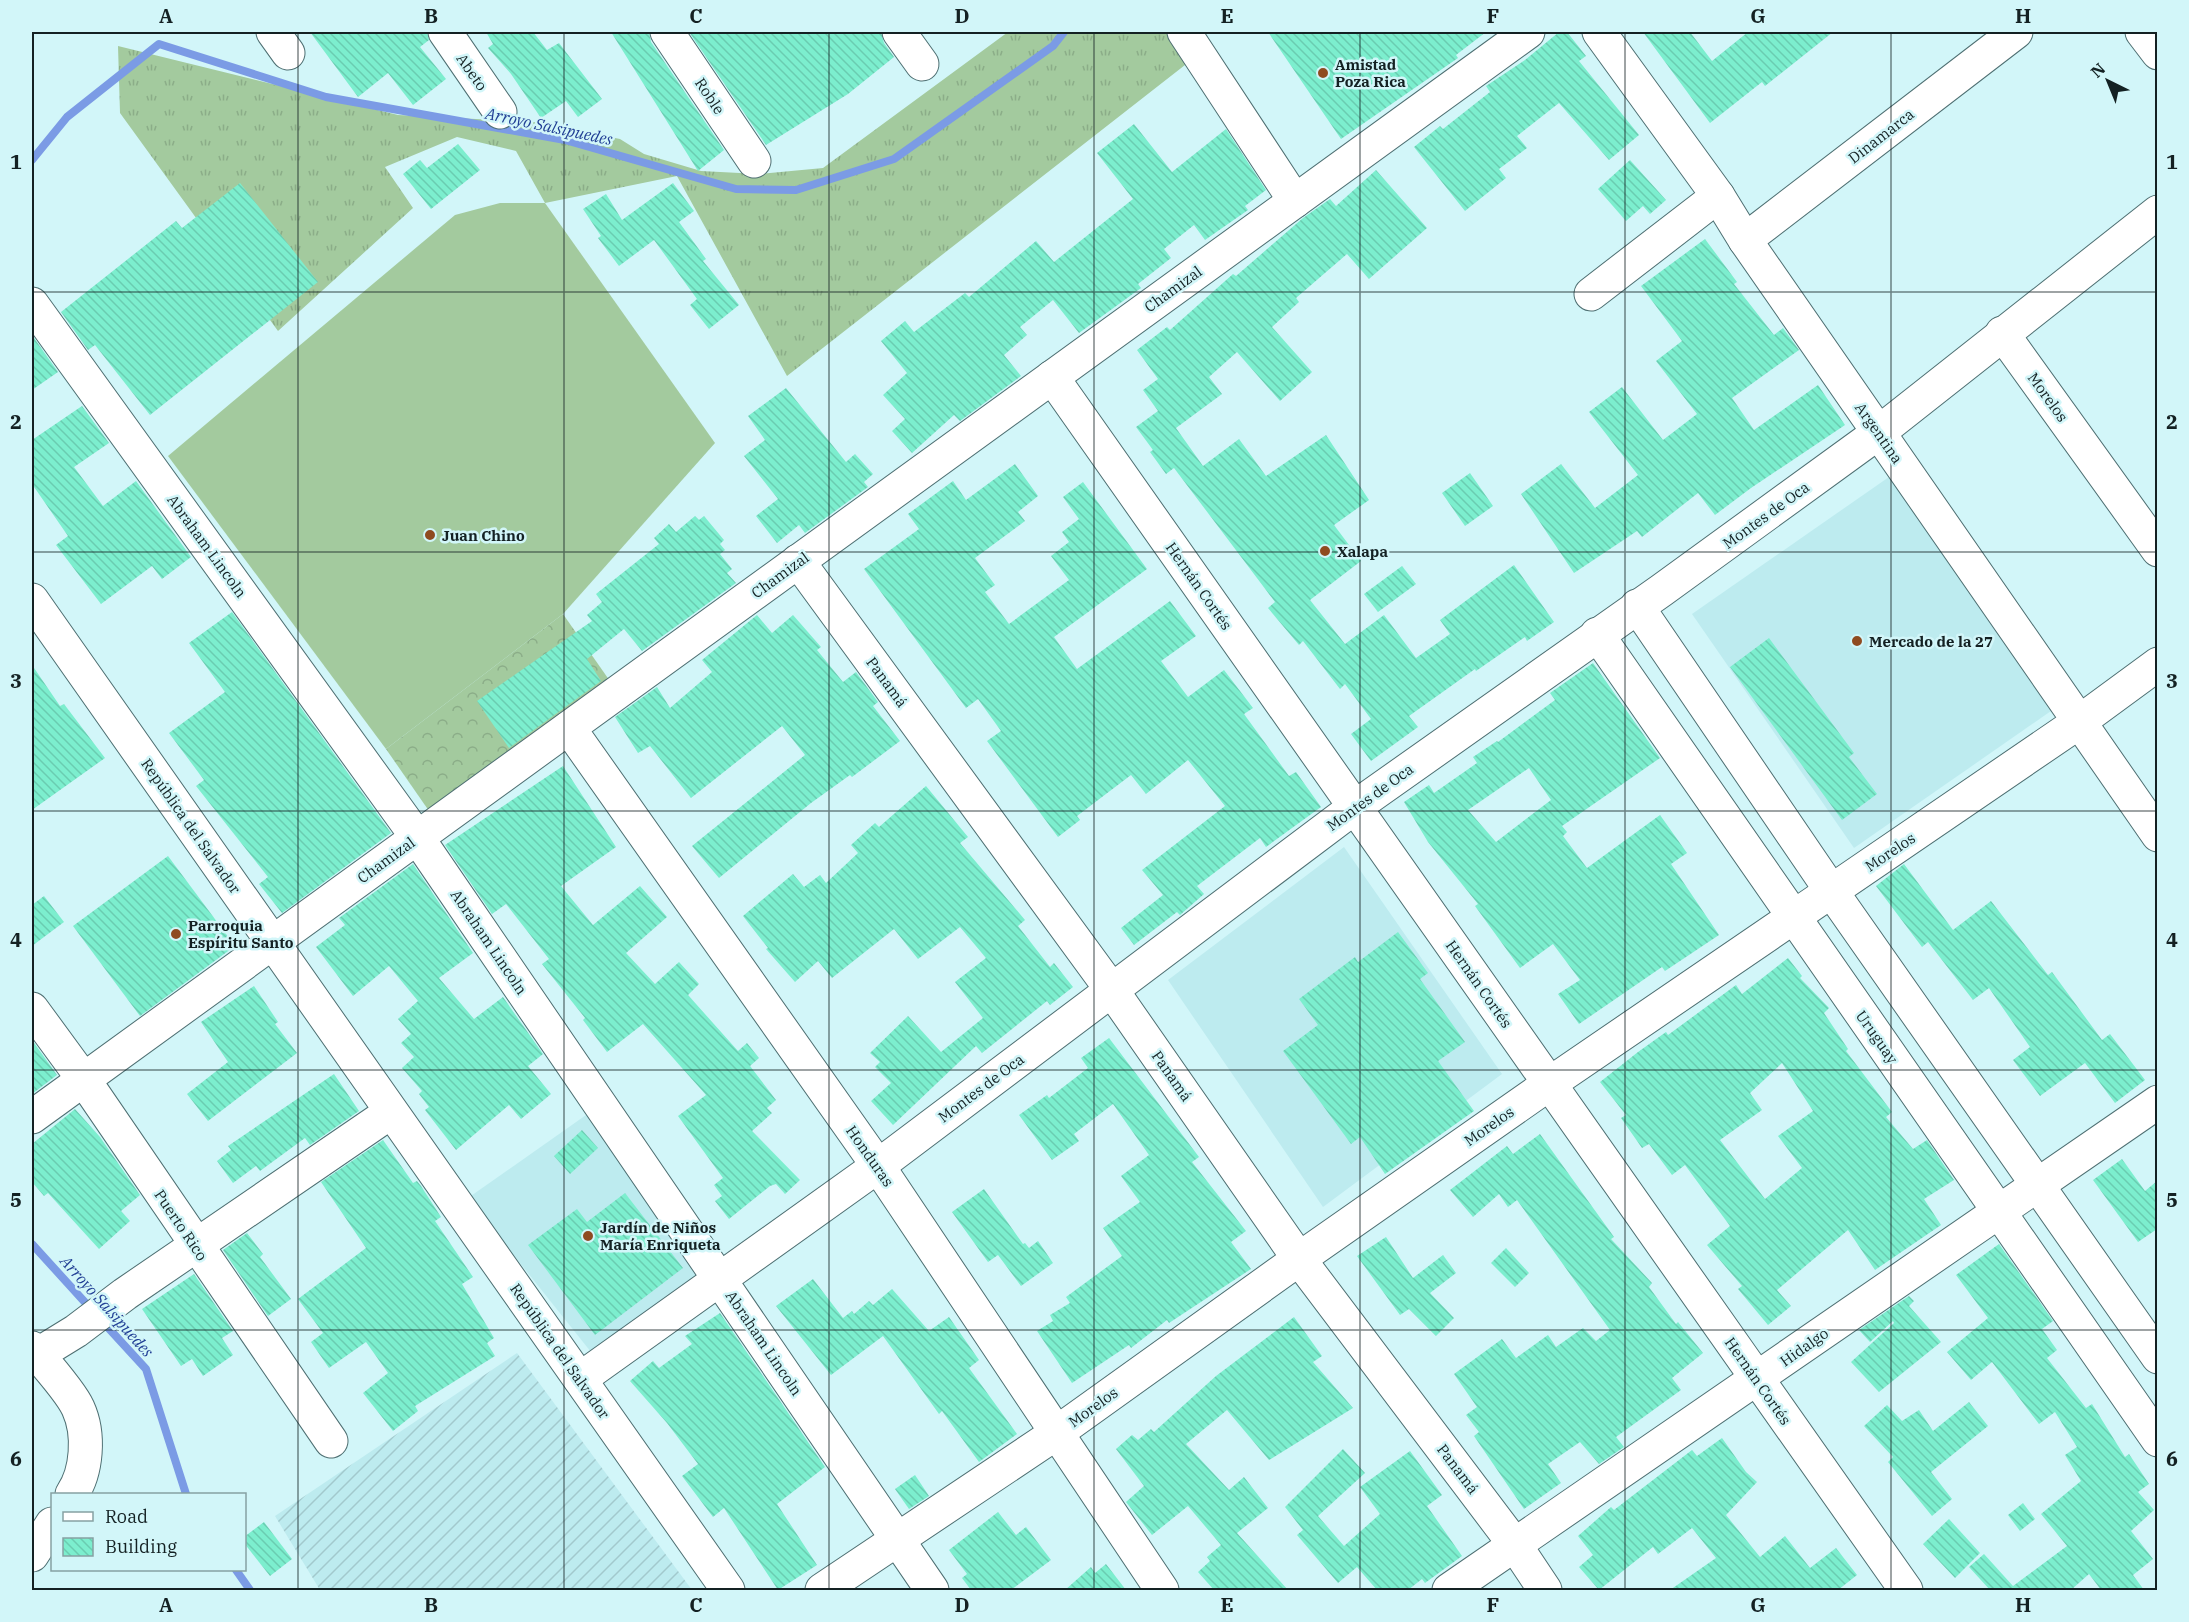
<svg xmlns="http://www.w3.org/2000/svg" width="2189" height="1622" viewBox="0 0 2189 1622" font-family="'IBM Plex Serif',serif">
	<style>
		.built { fill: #bdebef }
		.industrial { fill: url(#industrial-furrows) }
		.grass { fill: url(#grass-tufts) }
		.forest { fill: url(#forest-crowns) }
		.pitch { fill: #a3ca9e }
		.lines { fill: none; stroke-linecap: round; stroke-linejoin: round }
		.stream { stroke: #7b9be5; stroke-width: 8 }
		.building { fill: url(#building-back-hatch); fill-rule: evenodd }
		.minor-casing { stroke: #4e6f72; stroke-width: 35 }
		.minor { stroke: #fff; stroke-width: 33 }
		.grid { fill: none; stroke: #142123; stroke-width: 1.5; stroke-opacity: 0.55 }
		.poi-dot { fill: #8f4b20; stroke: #d2f6f9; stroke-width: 2 }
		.labels { text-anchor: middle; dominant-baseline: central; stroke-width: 5; stroke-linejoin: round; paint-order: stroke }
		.poi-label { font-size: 15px; font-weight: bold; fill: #142123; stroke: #d2f6f9; text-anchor: start }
		.street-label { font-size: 15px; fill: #142123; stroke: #d2f6f9 }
		.water-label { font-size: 16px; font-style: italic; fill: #203e94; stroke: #d2f6f9 }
		.neatline { fill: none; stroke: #142123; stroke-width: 2 }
		.grid-label { font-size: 20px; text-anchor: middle; font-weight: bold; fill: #142123 }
	</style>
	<defs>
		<pattern id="industrial-furrows" width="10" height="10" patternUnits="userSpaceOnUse" patternTransform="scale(1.5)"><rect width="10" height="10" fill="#bdebef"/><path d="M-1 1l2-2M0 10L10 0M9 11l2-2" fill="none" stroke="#a2c9cd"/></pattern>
		<pattern id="grass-tufts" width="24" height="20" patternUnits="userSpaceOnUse" patternTransform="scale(1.5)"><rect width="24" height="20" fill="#a3ca9e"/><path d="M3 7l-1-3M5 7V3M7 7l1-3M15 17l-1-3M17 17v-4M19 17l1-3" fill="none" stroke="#8bad88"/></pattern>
		<pattern id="forest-crowns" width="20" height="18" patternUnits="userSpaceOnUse" patternTransform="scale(1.5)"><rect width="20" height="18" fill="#a3ca9e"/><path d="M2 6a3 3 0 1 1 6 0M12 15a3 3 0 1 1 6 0" fill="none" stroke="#8bad88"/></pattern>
		<pattern id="building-back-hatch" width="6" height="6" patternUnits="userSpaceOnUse" patternTransform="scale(1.5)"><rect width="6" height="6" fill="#7ceece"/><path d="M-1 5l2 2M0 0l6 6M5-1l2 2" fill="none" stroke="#6accb1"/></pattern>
	</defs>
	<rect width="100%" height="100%" fill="#d2f6f9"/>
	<g class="built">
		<path d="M1889,477L2051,711L1854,848L1692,614Z"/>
		<path d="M1344,847L1502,1074L1323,1207L1168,980Z"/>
		<path d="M596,1108L703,1275L595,1357L468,1198Z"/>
	</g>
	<path class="industrial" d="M517,1353L692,1590H320L275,1516Z"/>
	<path class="grass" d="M1008,32H1180L1185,65L787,376L677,176L545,203L516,151L457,137L385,167L413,208L278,331L120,113L118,46L398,115L534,122L620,139L644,154L701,171L759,174L823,168Z"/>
	<path class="forest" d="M563,614L612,684L429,811L386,749Z"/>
	<path class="pitch" d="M500,203H545L715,443L563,614L386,749L168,456L455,215Z"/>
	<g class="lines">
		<g class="stream">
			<path d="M32,160L67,117L159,44L326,97L565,140L736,189L796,190L894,159L1053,46L1064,32"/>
			<path d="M32,1244L92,1310"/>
			<path d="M102,1321L146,1369L186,1494"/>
			<path d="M236,1570L250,1590"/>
		</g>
	</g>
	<g class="building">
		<path d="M310,32H427L429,40L420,47L446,79L413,105L388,73L358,97Z"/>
		<path d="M486,32H533L547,50L559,43L602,99L578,117L566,101L541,118L511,74L488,48L493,44Z"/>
		<path d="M611,32H649L651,42L724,150L698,171Z"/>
		<path d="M689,32H881L884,43L894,57L848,94L766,145Z"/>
		<path d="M1268,32H1486L1456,55L1458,58L1341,139Z"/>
		<path d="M1559,32H1567L1586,56L1579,61L1639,135L1609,160L1559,103L1517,136L1527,148L1499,169L1506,178L1465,211L1414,147L1440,126L1443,129L1490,92L1486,86L1525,60Z"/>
		<path d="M1643,32H1690L1712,61L1748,32H1833L1765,86L1762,82L1710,123Z"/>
		<path d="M1134,124L1172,172L1226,129L1266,190L1245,206L1248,210L1205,240L1194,225L1164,249L1171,258L1138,284L1141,288L1079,333L1053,300L1020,327L1027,335L1004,355L1021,376L960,421L954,415L912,453L892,431L905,419L883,395L907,373L881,341L905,321L914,332L965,293L969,297L1036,241L1054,262L1133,199L1097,153Z"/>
		<path d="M458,144L480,170L431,209L403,174L420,160L427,168Z"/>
		<path d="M1630,160L1666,200L1650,214L1643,206L1626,221L1598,189Z"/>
		<path d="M1376,170L1427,228L1369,279L1347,254L1296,298L1299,302L1272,327L1312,372L1280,401L1237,352L1209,377L1222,394L1176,428L1203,466L1239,439L1266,476L1326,435L1369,500L1334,525L1361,561L1310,600L1345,644L1384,615L1416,658L1450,634L1440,620L1514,565L1554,622L1527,641L1525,637L1476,671L1475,669L1409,716L1418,727L1371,761L1351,734L1371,719L1345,684L1340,689L1303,641L1299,645L1268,608L1275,602L1211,517L1174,468L1166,474L1150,452L1153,450L1136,427L1158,411L1143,390L1158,379L1137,350L1167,327L1170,330L1233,274L1236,276L1303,218L1330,199L1336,206Z"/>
		<path d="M240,183L318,282L150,415L95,345L88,350L61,312L176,221L182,228Z"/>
		<path d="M673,183L694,211L679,222L706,259L703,261L739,305L709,329L690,305L697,299L654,240L619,266L598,238L601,236L583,209L606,194L622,220Z"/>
		<path d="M1705,239L1737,282L1734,284L1774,335L1783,328L1799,350L1732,398L1754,430L1818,385L1845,425L1751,488L1715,515L1698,493L1642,537L1637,531L1574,573L1521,494L1561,464L1595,508L1638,475L1589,412L1622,387L1663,440L1697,414L1656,361L1682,341L1641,286Z"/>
		<path d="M32,335L58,372L32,390Z"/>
		<path d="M786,388L846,462L855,454L873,474L864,482L868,487L805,533L799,525L777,543L756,516L778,499L744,456L765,440L748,416Z"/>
		<path d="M82,406L109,443L74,467L103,506L136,481L191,557L162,579L152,566L101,604L56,545L68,536L32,484V440Z"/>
		<path d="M1015,464L1038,496L1018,512L1025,521L975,558L995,585L985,592L1009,624L1069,580L1051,556L1069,542L1062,532L1079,519L1063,497L1083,482L1147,569L1054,637L1077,669L1170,601L1196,636L1161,661L1188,697L1224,670L1253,708L1244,714L1289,776L1296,772L1321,807L1266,847L1260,838L1197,886L1204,894L1180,915L1177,912L1134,945L1121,928L1163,895L1142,870L1225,806L1188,760L1146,794L1131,775L1077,816L1080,820L1058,837L987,741L1001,731L978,699L966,708L864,569L919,529L908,514L953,481L966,500Z"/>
		<path d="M1470,473L1493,506L1465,526L1442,493Z"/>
		<path d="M695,516L699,520L704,516L724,540L720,544L725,550L720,554L732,569L727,573L736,583L642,651L624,629L587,659L601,681L509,748L477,701L592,621L587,615L602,602L596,594L659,544L654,538L669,524L676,532Z"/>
		<path d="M1402,566L1416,584L1378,612L1364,594Z"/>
		<path d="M232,612L391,833L282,913L259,884L268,877L196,786L204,780L169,733L225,692L189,643Z"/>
		<path d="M757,615L772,633L793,615L821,647L817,650L843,682L856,672L878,702L873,706L900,741L852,777L850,775L811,803L719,878L692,846L805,755L782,726L691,798L650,746L638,753L615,717L657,687L670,708L712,672L702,660Z"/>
		<path d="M1769,638L1854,753L1849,757L1877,794L1842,820L1730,667Z"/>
		<path d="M1593,663L1660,758L1562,826L1567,832L1563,836L1587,868L1660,815L1687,853L1671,864L1719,935L1665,971L1662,967L1579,1024L1558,994L1580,980L1553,944L1520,968L1475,906L1478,904L1428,842L1404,802L1429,785L1434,793L1477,763L1473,757L1497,741L1498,742L1555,700L1550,693ZM1529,768L1551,800L1496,842L1468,810Z"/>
		<path d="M32,665L60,706L64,704L105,758L32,810Z"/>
		<path d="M563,766L616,847L561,886L593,925L640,886L667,917L626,953L655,984L679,962L699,984L688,995L738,1051L747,1043L759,1058L750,1066L776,1100L767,1108L772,1113L752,1131L800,1180L785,1194L776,1184L770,1186L729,1219L715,1201L722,1196L714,1185L723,1178L678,1116L706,1095L643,1024L607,1052L583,1020L585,1018L542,964L549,959L506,904L492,914L445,845Z"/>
		<path d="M926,786L968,837L960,843L1025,920L1018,926L1050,967L1054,963L1073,987L1050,1005L1047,1001L982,1053L976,1046L893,1125L871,1101L891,1083L875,1067L880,1062L870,1053L908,1016L941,1052L983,1018L955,982L986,958L960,927L918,959L894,929L832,978L818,961L795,982L766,949L768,948L743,916L793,874L804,887L820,875L826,883L858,853L851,845L875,823L879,827Z"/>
		<path d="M168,856L235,946L140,1016L73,926Z"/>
		<path d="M413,864L473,953L439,978L474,1019L503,997L543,1054L528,1066L551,1094L521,1119L509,1105L456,1150L425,1110L429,1107L419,1094L422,1091L402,1068L414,1057L401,1043L411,1034L398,1019L418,1001L389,966L353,996L316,947L345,925L339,918Z"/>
		<path d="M1904,864L1953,930L1991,901L2048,975L2052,972L2102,1040L2110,1034L2145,1080L2115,1103L2085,1063L2040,1096L2013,1060L2030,1047L1989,988L1973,1000L1928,942L1922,947L1876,886Z"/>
		<path d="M44,896L64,922L32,946V905Z"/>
		<path d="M1398,932L1428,973L1420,979L1465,1042L1438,1061L1474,1111L1385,1174L1360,1137L1351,1144L1283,1051L1318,1025L1299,999L1355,957L1358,962Z"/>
		<path d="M1788,958L1802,976L1800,978L1829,1008L1824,1013L1848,1049L1846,1051L1892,1112L1886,1117L1913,1149L1927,1140L1954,1180L1924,1199L1941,1225L1875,1270L1848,1230L1777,1290L1791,1306L1768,1325L1738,1289L1742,1286L1707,1245L1730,1226L1685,1165L1672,1175L1649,1144L1642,1148L1621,1118L1626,1115L1600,1082L1638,1052L1666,1032L1668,1035L1736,985L1742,994ZM1782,1063L1813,1111L1778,1136L1802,1168L1765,1199L1720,1140L1762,1110L1750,1093Z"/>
		<path d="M254,986L278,1022L275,1024L297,1053L208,1121L187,1094L228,1062L201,1022Z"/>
		<path d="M1109,1038L1199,1157L1192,1162L1246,1231L1231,1242L1251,1269L1169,1323L1167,1320L1131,1348L1129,1345L1072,1383L1037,1331L1053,1321L1050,1315L1070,1303L1066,1297L1122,1256L1103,1228L1140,1202L1121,1176L1149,1155L1113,1104L1074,1134L1079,1141L1052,1160L1019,1115L1047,1095L1049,1098L1088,1068L1081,1058Z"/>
		<path d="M32,1040L57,1075L32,1094Z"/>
		<path d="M334,1074L359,1111L310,1145L305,1138L260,1171L256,1166L233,1183L217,1161L231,1150L228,1146Z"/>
		<path d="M75,1109L100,1137L140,1195L121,1211L130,1221L99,1249L48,1193L44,1196L32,1182V1144Z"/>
		<path d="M582,1130L598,1148L570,1174L554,1156Z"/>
		<path d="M1540,1134L1614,1237L1611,1239L1652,1283L1649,1287L1676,1324L1678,1322L1703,1353L1672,1378L1681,1390L1616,1437L1624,1447L1599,1464L1580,1442L1548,1464L1561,1483L1524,1509L1474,1436L1479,1432L1466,1415L1477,1407L1454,1374L1502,1339L1516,1358L1548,1335L1556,1347L1583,1328L1596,1341L1610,1330L1517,1200L1508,1207L1499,1194L1473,1217L1450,1190L1507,1146L1513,1154Z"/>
		<path d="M383,1140L413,1183L417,1181L421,1186L441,1217L435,1221L473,1277L462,1284L494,1338L487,1343L495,1356L415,1406L418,1411L393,1431L363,1393L388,1373L366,1342L329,1368L311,1342L323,1333L298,1299L366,1248L321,1182Z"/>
		<path d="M2122,1159L2145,1191L2157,1181V1229L2138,1242L2093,1180Z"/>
		<path d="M984,1189L1023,1244L1025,1243L1029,1248L1038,1241L1053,1263L1021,1286L998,1255L988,1262L952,1212Z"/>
		<path d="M625,1193L683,1268L595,1335L528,1245L577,1209L587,1222Z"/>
		<path d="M247,1233L263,1254L260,1257L291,1299L268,1316L223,1250Z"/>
		<path d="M1386,1237L1413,1278L1443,1255L1456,1273L1430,1293L1454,1318L1436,1336L1409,1309L1400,1315L1357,1256Z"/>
		<path d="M1999,1244L2053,1321L2042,1329L2057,1350L2047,1358L2086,1408L2092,1404L2125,1457L2129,1454L2149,1484L2138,1492L2154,1510L2131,1531L2153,1559L2133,1575L2144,1590H2101L2089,1574L2071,1590H1990L1969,1567L1984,1554L2013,1586L2067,1546L2041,1514L2081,1481L2065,1455L2077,1447L2055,1412L2039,1424L1992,1362L1971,1380L1947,1352L1988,1318L1956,1275Z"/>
		<path d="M1506,1248L1529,1273L1515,1287L1491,1263Z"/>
		<path d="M194,1274L233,1331L222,1338L233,1355L203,1376L192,1359L181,1366L142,1309Z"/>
		<path d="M813,1279L843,1318L852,1311L854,1314L869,1301L873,1305L892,1289L929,1331L949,1317L979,1360L969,1368L1017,1434L979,1462L942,1411L939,1414L883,1336L831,1375L776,1306Z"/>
		<path d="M1909,1296L1914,1301L1909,1306L1941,1342L1879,1392L1851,1362L1894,1323L1893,1321L1870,1342L1859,1330Z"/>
		<path d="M720,1313L825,1467L777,1504L817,1565L778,1590L724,1508L713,1517L682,1476L698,1464L667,1423L630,1381L653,1361L659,1368L692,1344L685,1336Z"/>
		<path d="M1294,1317L1322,1356L1313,1362L1353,1408L1269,1460L1227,1410L1186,1444L1229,1490L1244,1477L1268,1508L1237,1533L1288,1590H1214L1198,1572L1210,1561L1207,1557L1221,1545L1188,1506L1152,1535L1126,1502L1144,1486L1116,1449L1132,1435L1138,1440L1151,1429L1154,1432L1216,1376Z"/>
		<path d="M1969,1402L1988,1426L1931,1472L1952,1499L1932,1516L1888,1462L1893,1457L1864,1426L1887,1405L1902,1421L1919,1410L1933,1431Z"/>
		<path d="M1722,1438L1746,1472L1757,1482L1726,1515L1760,1557L1785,1536L1810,1568L1836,1548L1857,1575L1838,1590H1670L1716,1558L1692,1528L1658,1554L1653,1547L1599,1590L1579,1567L1593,1555L1578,1536L1611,1507L1614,1510L1692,1450L1697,1456Z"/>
		<path d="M1343,1449L1365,1473L1318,1516L1344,1546L1380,1514L1360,1487L1410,1451L1442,1495L1427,1506L1462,1556L1425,1583L1422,1579L1408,1590H1377L1357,1567L1338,1583L1297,1535L1303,1530L1285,1507Z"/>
		<path d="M915,1475L929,1496L909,1509L895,1489Z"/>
		<path d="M2023,1503L2035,1519L2020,1531L2008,1515Z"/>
		<path d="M998,1512L1016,1535L1026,1527L1051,1560L1011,1590H971L962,1578L967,1574L949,1550Z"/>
		<path d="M1949,1519L1980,1553L1955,1578L1923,1544Z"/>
		<path d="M264,1522L292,1559L270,1576L244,1543V1537Z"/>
		<path d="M1106,1564L1126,1590H1065L1091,1567L1095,1573Z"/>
	</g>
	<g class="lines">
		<g class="minor-casing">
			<g id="minor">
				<path d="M273,32L288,53"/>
				<path d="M445,32L500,112"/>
				<path d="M667,32L754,161"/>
				<path d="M899,32L922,64"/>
				<path d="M1184,32L1295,201"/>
				<path d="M1599,32L1718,196L1745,240L2158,835"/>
				<path d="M2142,32L2158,53"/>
				<path d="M1745,240L2016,32"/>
				<path d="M1591,294L1718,196"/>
				<path d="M32,304L417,837L932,1590"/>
				<path d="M2002,333L2158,550"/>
				<path d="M1052,377L1906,1590"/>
				<path d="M798,561L1111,989L1299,1259L1515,1545L1545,1590"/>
				<path d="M32,600L728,1590"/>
				<path d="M1637,606L1832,892L2158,1357"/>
				<path d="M1597,634L2158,1440"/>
				<path d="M569,728L878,1166L1162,1590"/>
				<path d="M32,1009L84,1080L331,1441"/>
				<path d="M32,1117L1528,32"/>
				<path d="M32,1348C44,1362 71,1392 78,1408C90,1434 87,1472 72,1494"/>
				<path d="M37,1355L76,1331L125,1294L391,1112"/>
				<path d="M580,1379L878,1166L1355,807L1662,590L1878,433L2158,212"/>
				<path d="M32,1555L52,1524"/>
				<path d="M822,1590L1055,1434L1299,1259L1549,1084L2079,722L2158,664"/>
				<path d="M1449,1590L2158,1102"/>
			</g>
		</g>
		<use href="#minor" class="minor"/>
	</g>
	<path class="grid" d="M298,32V1590M564,32V1590M829,32V1590M1094,32V1590M1360,32V1590M1625,32V1590M1891,32V1590M32,292H2158M32,552H2158M32,811H2158M32,1070H2158M32,1330H2158"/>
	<g class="poi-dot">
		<circle cx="1323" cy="73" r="6"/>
		<circle cx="430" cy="535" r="6"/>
		<circle cx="1325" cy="551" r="6"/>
		<circle cx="1857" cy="641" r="6"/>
		<circle cx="176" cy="934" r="6"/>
		<circle cx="588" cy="1236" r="6"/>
	</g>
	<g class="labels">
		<g class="poi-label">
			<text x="1335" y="64">Amistad<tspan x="1335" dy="17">Poza Rica</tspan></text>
			<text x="442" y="535">Juan Chino</text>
			<text x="1337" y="551">Xalapa</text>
			<text x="1869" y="641">Mercado de la 27</text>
			<text x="188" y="925">Parroquia<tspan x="188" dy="17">Espíritu Santo</tspan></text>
			<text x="600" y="1227">Jardín de Niños<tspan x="600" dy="17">María Enriqueta</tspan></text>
		</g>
		<g class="street-label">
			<text transform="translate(472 72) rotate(55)">Abeto</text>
			<text transform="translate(710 96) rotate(56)">Roble</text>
			<text transform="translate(1881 136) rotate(-38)">Dinamarca</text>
			<text transform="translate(1173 289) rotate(-36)">Chamizal</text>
			<text transform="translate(2048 397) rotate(54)">Morelos</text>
			<text transform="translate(1879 433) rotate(55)">Argentina</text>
			<text transform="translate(1766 515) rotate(-36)">Montes de Oca</text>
			<text transform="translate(207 546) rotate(54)">Abraham Lincoln</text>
			<text transform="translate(780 575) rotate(-36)">Chamizal</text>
			<text transform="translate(1199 586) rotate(55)">Hernán Cortés</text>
			<text transform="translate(887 682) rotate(54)">Panamá</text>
			<text transform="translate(1370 797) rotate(-36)">Montes de Oca</text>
			<text transform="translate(191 826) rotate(55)">República del Salvador</text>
			<text transform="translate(1890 852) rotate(-34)">Morelos</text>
			<text transform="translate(386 860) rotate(-36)">Chamizal</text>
			<text transform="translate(489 942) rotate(56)">Abraham Lincoln</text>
			<text transform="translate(1479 984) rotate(55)">Hernán Cortés</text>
			<text transform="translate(1877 1037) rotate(55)">Uruguay</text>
			<text transform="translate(1172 1076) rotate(55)">Panamá</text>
			<text transform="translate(981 1088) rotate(-37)">Montes de Oca</text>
			<text transform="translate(1489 1126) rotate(-35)">Morelos</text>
			<text transform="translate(870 1156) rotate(55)">Honduras</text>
			<text transform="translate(181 1225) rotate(56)">Puerto Rico</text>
			<text transform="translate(764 1343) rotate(56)">Abraham Lincoln</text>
			<text transform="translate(1804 1347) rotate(-35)">Hidalgo</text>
			<text transform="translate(560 1351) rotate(55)">República del Salvador</text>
			<text transform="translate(1758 1381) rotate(55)">Hernán Cortés</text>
			<text transform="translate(1093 1407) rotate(-36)">Morelos</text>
			<text transform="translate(1458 1469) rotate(53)">Panamá</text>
		</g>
		<g class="water-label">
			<text transform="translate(549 126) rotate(12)">Arroyo Salsipuedes</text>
			<text transform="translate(107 1306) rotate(48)">Arroyo Salsipuedes</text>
		</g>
	</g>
	<rect width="2189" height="1622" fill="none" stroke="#d2f6f9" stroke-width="66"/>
	<rect x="51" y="1493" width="195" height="78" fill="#d2f6f9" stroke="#86a1a3" stroke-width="1.5"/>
	<rect x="63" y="1512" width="30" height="9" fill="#ffffff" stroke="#86a1a3" stroke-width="1.5"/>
	<text x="105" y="1523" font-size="18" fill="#142123">Road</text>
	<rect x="63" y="1538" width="30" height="18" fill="url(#building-back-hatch)" stroke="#86a1a3" stroke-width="1.5"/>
	<text x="105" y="1553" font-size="18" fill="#142123">Building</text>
	<g transform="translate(2108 81) rotate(317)" stroke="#d2f6f9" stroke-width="4.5" paint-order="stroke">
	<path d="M0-4.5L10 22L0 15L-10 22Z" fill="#142123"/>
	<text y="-9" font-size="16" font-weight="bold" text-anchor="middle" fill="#142123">N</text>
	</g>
	<rect x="33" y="33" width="2123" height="1556" class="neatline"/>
	<g class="grid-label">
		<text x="166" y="23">A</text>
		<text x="431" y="23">B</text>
		<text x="696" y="23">C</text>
		<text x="962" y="23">D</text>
		<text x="1227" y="23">E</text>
		<text x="1493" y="23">F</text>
		<text x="1758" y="23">G</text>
		<text x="2023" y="23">H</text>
		<text x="16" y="169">1</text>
		<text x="2172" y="169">1</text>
		<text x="16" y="429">2</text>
		<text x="2172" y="429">2</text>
		<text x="16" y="688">3</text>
		<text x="2172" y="688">3</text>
		<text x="16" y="947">4</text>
		<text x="2172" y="947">4</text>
		<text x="16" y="1207">5</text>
		<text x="2172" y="1207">5</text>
		<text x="16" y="1466">6</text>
		<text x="2172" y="1466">6</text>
		<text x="166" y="1612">A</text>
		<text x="431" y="1612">B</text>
		<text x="696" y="1612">C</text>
		<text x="962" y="1612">D</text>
		<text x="1227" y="1612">E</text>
		<text x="1493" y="1612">F</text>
		<text x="1758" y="1612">G</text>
		<text x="2023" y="1612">H</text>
	</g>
</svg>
